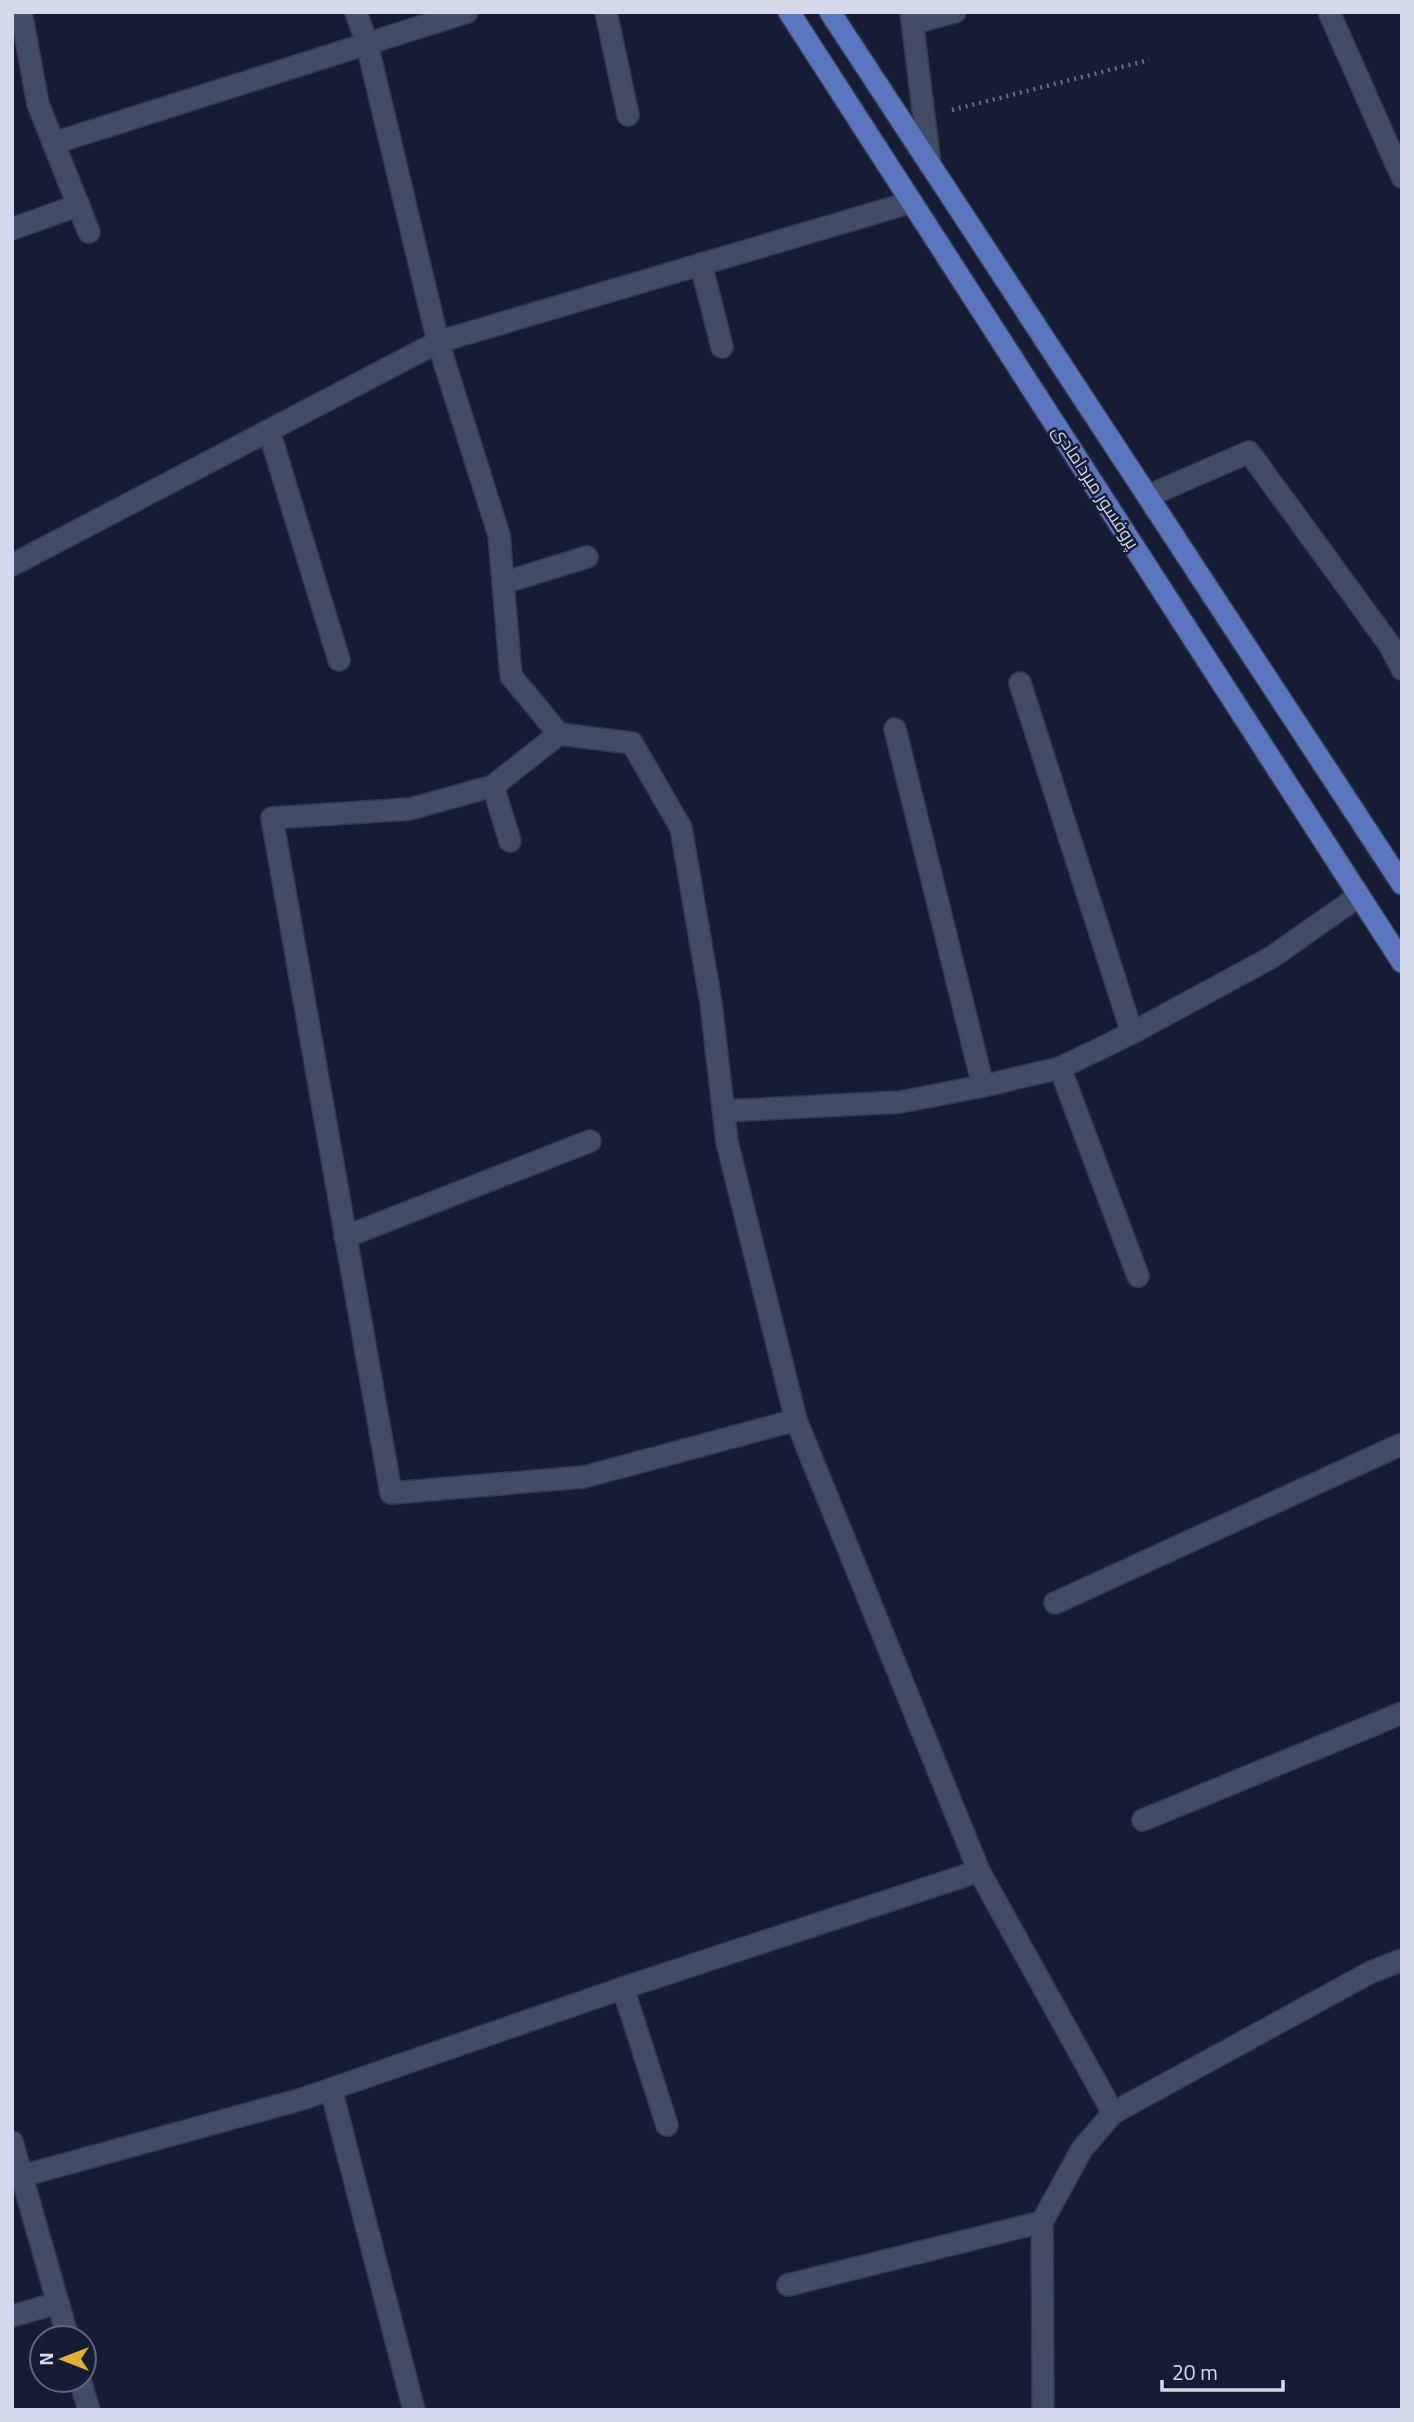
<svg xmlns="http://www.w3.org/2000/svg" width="1414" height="2422" viewBox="0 0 1414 2422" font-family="Georgia,Cairo,serif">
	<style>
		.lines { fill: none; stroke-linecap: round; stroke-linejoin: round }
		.minor-casing { stroke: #35394c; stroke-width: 24 }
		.major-casing { stroke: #35394c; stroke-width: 24 }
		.path { stroke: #687083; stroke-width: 4.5; stroke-dasharray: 2 5; stroke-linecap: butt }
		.minor { stroke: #414c65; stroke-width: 21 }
		.major { stroke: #5b76bf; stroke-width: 21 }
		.labels { text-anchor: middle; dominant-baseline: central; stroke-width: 5; stroke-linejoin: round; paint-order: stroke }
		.street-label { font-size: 18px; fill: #d3d9e9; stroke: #141d33 }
	</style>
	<rect width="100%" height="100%" fill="#141d33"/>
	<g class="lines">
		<g class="minor-casing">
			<g id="minor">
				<path d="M21,12L38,104L89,232"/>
				<path d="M356,12L367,44L438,342L499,535L511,676L559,734L632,743L681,828L711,1003L727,1142L796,1420L979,1871L1113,2113"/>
				<path d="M606,12L628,115"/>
				<path d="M911,12L930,165"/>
				<path d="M1329,12L1402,177"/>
				<path d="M913,23L955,12"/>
				<path d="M54,143L467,12"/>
				<path d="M12,229L79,205"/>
				<path d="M701,264L722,347"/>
				<path d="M269,431L339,660"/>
				<path d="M1148,496L1249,452L1389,644L1402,669"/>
				<path d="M12,565L438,342L912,202"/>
				<path d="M503,583L587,557"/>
				<path d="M1020,683L1132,1033"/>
				<path d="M895,729L983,1086"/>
				<path d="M559,734L493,786L410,809L272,818L391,1493L584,1477L796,1420"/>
				<path d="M493,786L510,841"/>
				<path d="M1060,1068L1138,1276"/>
				<path d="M724,1111L900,1102L983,1086L1060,1068L1132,1033L1272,957L1359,896"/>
				<path d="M345,1237L590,1141"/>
				<path d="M1055,1603L1402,1444"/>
				<path d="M1143,1820L1402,1713"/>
				<path d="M623,1988L979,1871"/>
				<path d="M331,2089L414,2410"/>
				<path d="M12,2142L68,2338"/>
				<path d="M22,2176L302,2099L623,1988L667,2125"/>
				<path d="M788,2285L1042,2222"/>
				<path d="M12,2316L58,2303"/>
				<path d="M80,2380L89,2410"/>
				<path d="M1043,2410L1042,2222L1082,2149L1113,2113L1371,1972L1402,1960"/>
			</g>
		</g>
		<g class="major-casing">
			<g id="major">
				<path d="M789,12L1402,962"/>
				<path d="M830,12L1402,884"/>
			</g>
		</g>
		<path class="path" d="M952,110L1149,60"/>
		<use href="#minor" class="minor"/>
		<use href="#major" class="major"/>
	</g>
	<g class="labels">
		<g class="street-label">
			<text transform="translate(1096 487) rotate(57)">پروفسور میردامادی</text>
		</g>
	</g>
	<rect width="1414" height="2422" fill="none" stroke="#d3d9e9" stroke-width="28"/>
	<g transform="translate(63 2359) rotate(270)"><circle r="33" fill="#141d33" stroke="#60687c" stroke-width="2"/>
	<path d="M0-5L12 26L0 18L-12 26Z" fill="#deb133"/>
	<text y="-10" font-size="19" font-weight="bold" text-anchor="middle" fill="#d3d9e9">N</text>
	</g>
	<path d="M1162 2380v10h121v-10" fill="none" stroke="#d3d9e9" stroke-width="3.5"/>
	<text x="1172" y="2380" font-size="21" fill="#d3d9e9" stroke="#141d33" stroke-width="5" paint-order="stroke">20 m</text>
</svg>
